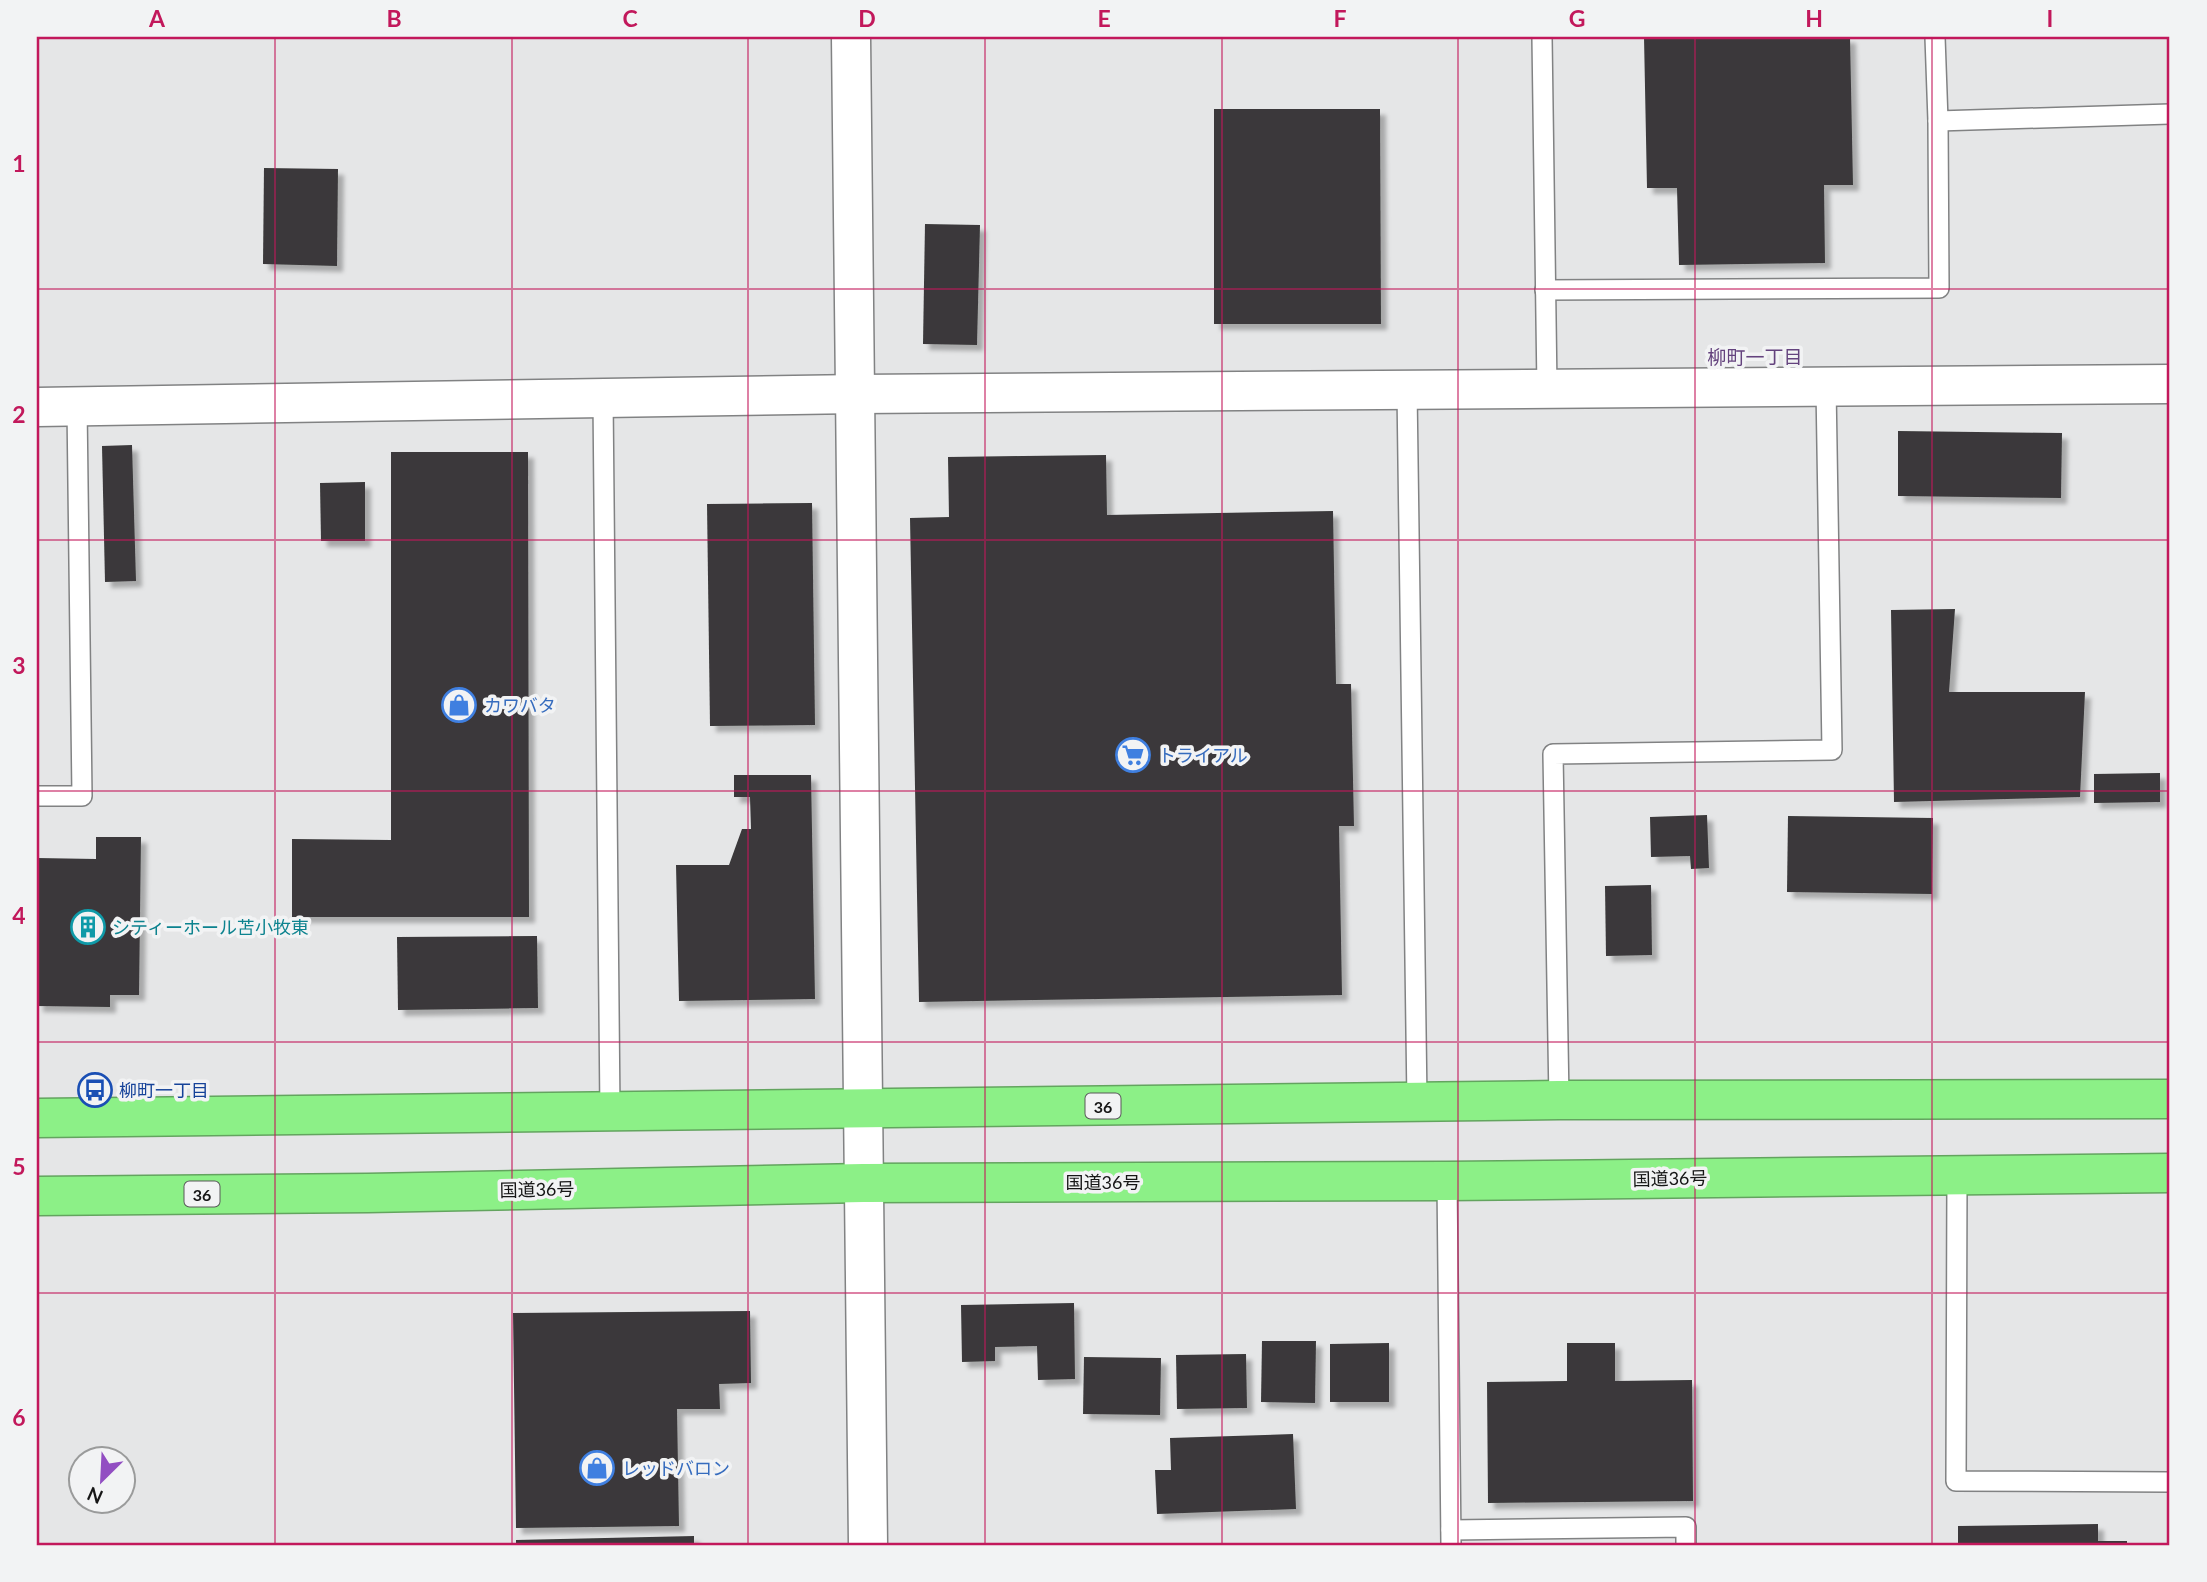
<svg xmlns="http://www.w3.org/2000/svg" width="2207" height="1582" viewBox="0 0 2207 1582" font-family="Lato,'Noto Sans JP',sans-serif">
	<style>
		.building { fill: #3a393a; filter: url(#shadow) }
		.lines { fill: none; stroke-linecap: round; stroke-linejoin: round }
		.lane-casing { stroke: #818283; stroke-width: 22 }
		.secondary-casing { stroke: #818283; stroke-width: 41 }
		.highway-casing { stroke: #63a45f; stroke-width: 41 }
		.lane { stroke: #fff; stroke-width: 19 }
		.secondary { stroke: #fff; stroke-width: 38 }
		.highway { stroke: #8cf087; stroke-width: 38 }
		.grid { fill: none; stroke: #c2185b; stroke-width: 2; stroke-opacity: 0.55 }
		.labels { text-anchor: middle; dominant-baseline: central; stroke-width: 7; stroke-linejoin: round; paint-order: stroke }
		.shield { fill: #f2f3f4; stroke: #585859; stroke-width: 2 }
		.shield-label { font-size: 16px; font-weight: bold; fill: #161616 }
		.shop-label { font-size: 18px; fill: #366cbe; stroke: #f2f3f4; text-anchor: start }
		.culture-label { font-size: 18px; fill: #0d838f; stroke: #f2f3f4; text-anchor: start }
		.transit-label { font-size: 18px; fill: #164399; stroke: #f2f3f4; text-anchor: start }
		.street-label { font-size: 18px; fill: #161616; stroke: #f2f3f4 }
		.neighbourhood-label { font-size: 19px; fill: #64437e; stroke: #f2f3f4 }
		.neatline { fill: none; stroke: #c2185b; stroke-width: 2.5 }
		.grid-label { font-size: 23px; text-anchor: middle; font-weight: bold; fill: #c2185b }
	</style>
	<defs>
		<filter id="shadow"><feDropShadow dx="6" dy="6" stdDeviation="2" flood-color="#0004"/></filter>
	</defs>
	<rect width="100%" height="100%" fill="#e5e6e7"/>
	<g class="building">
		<path d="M1644,37H1850L1853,185H1824L1825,263L1679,265L1677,188H1647Z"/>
		<path d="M1214,109H1380L1381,324H1214Z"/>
		<path d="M264,168L338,169L337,266L263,264Z"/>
		<path d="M925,224L980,225L977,345L923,344Z"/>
		<path d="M1898,431L2062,433L2061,498L1898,496Z"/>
		<path d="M132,445L136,581L105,582L102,446Z"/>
		<path d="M391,452H528L529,917H292V839L391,840Z"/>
		<path d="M1106,455L1107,515L1333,511L1336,684H1351L1354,826H1339L1342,995L919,1002L910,518L949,517L948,457Z"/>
		<path d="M365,482V541H321L320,483Z"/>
		<path d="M812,503L815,725L710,726L707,504Z"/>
		<path d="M1955,609L1949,692H2085L2080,797L1894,802L1891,610Z"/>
		<path d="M2160,773V802L2094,803V774Z"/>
		<path d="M734,775H811L815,999L679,1001L676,865H729L742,829H751L750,797H734Z"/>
		<path d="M1707,815L1709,868L1691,869L1690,856L1651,857L1650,817Z"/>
		<path d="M1788,816L1933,818L1932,894L1787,892Z"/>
		<path d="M96,837H141L139,995H110V1007L37,1006V858L96,859Z"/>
		<path d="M1651,885L1652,955L1606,956L1605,886Z"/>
		<path d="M537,936L538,1008L398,1010L397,937Z"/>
		<path d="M1074,1303L1075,1379L1038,1380L1037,1346L995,1347V1361L962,1362L961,1305Z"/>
		<path d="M750,1311L751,1383L719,1384L720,1409H677L679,1526L516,1528L513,1313Z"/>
		<path d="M1262,1341H1316L1315,1403L1261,1402Z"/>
		<path d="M1389,1343V1402H1330V1344Z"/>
		<path d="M1567,1343H1615V1381L1692,1380L1693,1501L1488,1503L1487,1382L1567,1381Z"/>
		<path d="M1246,1354L1247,1408L1177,1409L1176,1355Z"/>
		<path d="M1084,1357L1161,1358L1160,1415L1083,1414Z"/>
		<path d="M1293,1434L1296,1509L1157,1514L1155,1470H1171L1170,1438Z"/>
		<path d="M2098,1524V1541H2127V1545H1958V1526Z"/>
		<path d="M694,1536V1545H516V1540Z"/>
	</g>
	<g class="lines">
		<g class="lane-casing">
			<g id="lane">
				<path d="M1542,37L1547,389"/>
				<path d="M1935,37L1938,121L2170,114"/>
				<path d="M1545,290L1939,288L1938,121"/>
				<path d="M1407,390L1417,1102"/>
				<path d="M603,398L610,1111"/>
				<path d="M37,796H82L77,406"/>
				<path d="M1559,1100L1553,754L1832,750L1826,387"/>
				<path d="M1957,1175L1956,1481L2170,1482"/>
				<path d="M1447,1181L1451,1545"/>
				<path d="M1451,1530L1686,1527V1545"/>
			</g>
		</g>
		<g class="secondary-casing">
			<g id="secondary">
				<path d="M851,37C860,540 859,1042 868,1545"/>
				<path d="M37,407L858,394L2170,384"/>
			</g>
		</g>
		<g class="highway-casing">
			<g id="highway">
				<path d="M37,1118L1559,1100L2170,1099"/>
				<path d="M37,1196L368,1193L863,1183L1447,1181L2170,1173"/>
			</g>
		</g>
		<use href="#lane" class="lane"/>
		<use href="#secondary" class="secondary"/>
		<use href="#highway" class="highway"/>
	</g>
	<path class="grid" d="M275,37V1545M512,37V1545M748,37V1545M985,37V1545M1222,37V1545M1458,37V1545M1695,37V1545M1932,37V1545M37,289H2170M37,540H2170M37,791H2170M37,1042H2170M37,1293H2170"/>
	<defs>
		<g id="shop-ring" transform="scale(1.75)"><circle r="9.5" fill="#f2f3f4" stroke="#3f7fe0" stroke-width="1.5"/><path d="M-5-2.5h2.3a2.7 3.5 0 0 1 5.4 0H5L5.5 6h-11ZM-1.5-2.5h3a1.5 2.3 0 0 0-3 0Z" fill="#3f7fe0"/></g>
		<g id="supermarket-ring" transform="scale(1.75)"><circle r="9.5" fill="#f2f3f4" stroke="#3f7fe0" stroke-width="1.5"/><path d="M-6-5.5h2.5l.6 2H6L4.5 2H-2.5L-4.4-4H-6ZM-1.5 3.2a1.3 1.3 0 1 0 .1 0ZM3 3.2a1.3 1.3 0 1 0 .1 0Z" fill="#3f7fe0"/></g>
		<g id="building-ring" transform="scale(1.75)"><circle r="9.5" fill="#f2f3f4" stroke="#0f9aa8" stroke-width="1.5"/><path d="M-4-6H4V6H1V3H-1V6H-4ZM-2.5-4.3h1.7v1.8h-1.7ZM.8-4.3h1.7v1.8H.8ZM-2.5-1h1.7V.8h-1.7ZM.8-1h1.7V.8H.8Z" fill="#0f9aa8"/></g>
		<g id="bus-ring" transform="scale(1.75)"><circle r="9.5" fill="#f2f3f4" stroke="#1a4fb4" stroke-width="1.5"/><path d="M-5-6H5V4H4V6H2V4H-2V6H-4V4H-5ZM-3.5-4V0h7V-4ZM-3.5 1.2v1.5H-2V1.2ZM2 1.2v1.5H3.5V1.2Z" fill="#1a4fb4"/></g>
	</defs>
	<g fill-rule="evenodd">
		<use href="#shop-ring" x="459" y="705"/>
		<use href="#supermarket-ring" x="1133" y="755"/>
		<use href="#building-ring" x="88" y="927"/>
		<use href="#bus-ring" x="95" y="1090"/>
		<use href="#shop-ring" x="597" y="1468"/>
	</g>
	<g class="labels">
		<g class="shield">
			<rect x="1085.5" y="1093.5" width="35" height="25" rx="5"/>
			<rect x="184.5" y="1181.5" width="35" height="25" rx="5"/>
		</g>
		<g class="shield-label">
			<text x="1103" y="1106">36</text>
			<text x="202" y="1194">36</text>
		</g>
		<g class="shop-label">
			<text x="484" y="705">カワバタ</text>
			<text x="1158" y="755">トライアル</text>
			<text x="622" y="1468">レッドバロン</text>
		</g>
		<g class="culture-label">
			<text x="112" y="927">シティーホール苫小牧東</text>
		</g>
		<g class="transit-label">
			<text x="119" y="1090">柳町一丁目</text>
		</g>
		<g class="street-label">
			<text transform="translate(1670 1178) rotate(-1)">国道36号</text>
			<text x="1103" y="1182">国道36号</text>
			<text transform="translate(537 1189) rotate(-1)">国道36号</text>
		</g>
		<g class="neighbourhood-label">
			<text x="1755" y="356">柳町一丁目</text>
		</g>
	</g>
	<rect width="2207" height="1582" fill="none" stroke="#f2f3f4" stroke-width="77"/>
	<g transform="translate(102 1480) rotate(204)"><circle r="33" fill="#f2f3f4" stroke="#9a9b9b" stroke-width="2"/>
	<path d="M0-5L12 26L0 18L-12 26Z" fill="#924ec2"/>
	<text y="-10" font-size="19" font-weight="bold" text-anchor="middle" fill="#161616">N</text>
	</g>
	<rect x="38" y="38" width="2130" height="1506" class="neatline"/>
	<g class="grid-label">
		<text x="157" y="27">A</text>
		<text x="394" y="27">B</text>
		<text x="630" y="27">C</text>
		<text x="867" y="27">D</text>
		<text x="1104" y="27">E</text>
		<text x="1340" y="27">F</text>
		<text x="1577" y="27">G</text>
		<text x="1814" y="27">H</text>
		<text x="2050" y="27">I</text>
		<text x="19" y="172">1</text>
		<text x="19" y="423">2</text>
		<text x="19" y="674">3</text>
		<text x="19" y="924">4</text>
		<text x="19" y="1175">5</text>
		<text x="19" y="1426">6</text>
	</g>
</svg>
